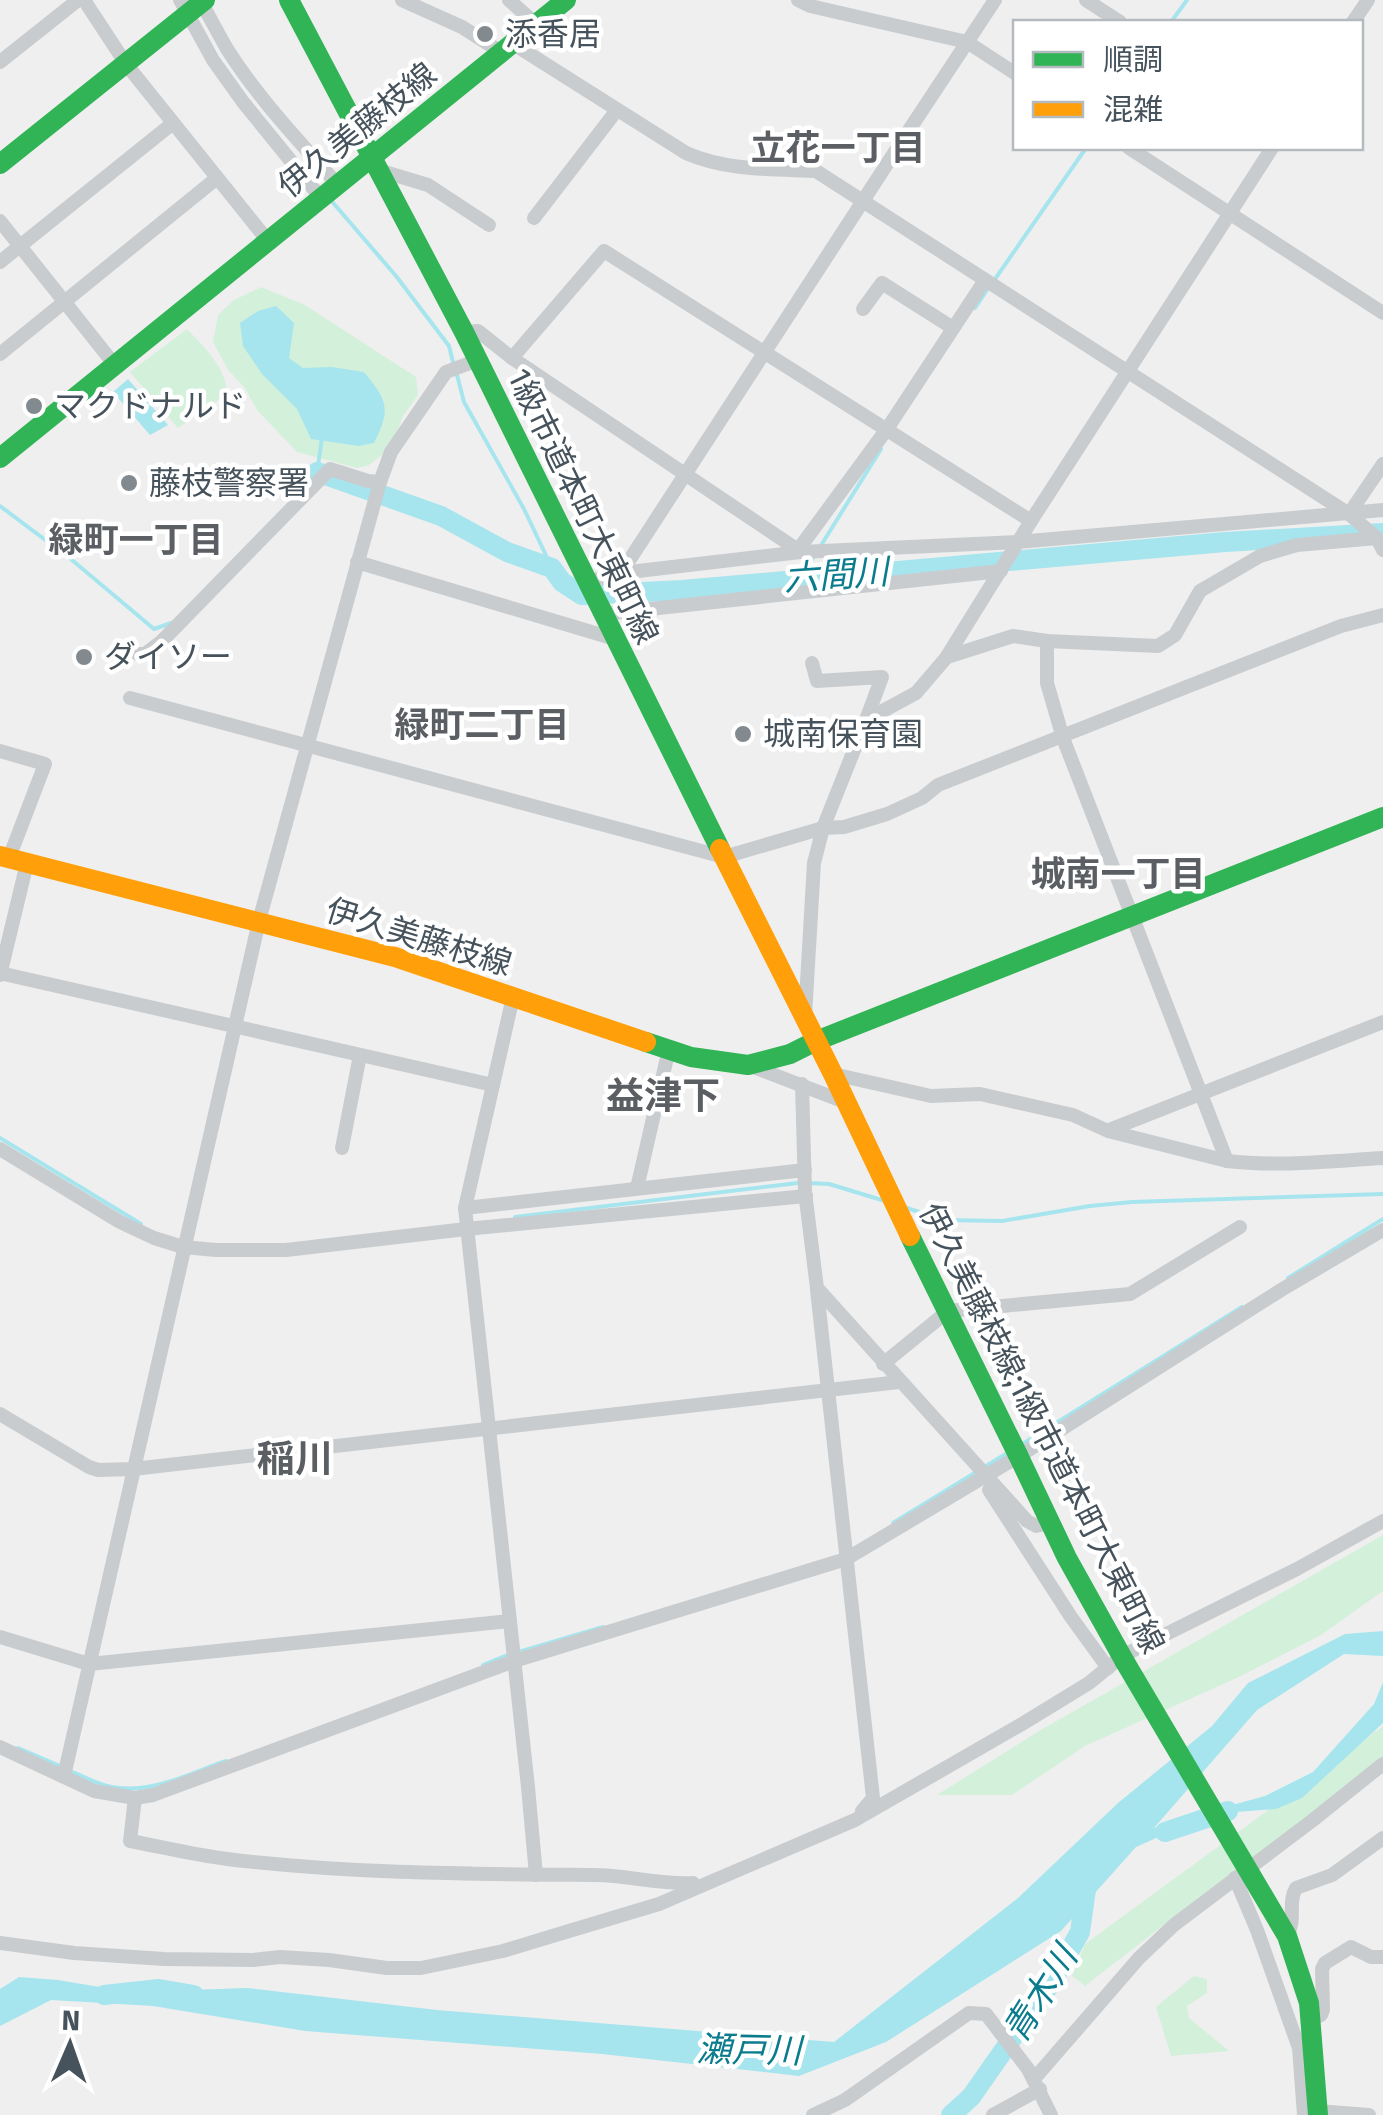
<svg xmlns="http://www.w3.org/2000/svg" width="1383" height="2115" viewBox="0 0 1383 2115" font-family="'Fira Sans','Noto Sans JP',sans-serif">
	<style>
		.green { fill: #d3f0db }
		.water { fill: #a6e5ee }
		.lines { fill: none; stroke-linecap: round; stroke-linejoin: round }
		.stream { stroke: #a6e5ee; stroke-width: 4 }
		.river { stroke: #a6e5ee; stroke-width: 20 }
		.street { stroke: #c9ccce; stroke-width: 14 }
		.fast { stroke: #30b455; stroke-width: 20 }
		.slow { stroke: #ff9f0a; stroke-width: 20 }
		.fast-bridge { stroke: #30b455; stroke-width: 20 }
		.poi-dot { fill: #828a8f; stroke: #fff; stroke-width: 4 }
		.labels { text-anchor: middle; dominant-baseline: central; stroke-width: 9; stroke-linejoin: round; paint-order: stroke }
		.poi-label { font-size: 32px; fill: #46535c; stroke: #fff; text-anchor: start }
		.street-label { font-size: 32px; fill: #46535c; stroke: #fff }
		.neighbourhood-label { font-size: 35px; font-weight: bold; fill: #5b5f63; stroke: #fff }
		.water-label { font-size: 35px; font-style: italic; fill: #0b7c8d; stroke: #fff }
		.quarter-label { font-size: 38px; font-weight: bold; fill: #5b5f63; stroke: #fff }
	</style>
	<rect width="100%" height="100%" fill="#f0efef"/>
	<g class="green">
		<path d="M261,287L305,305L416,377L418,395L403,416L394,440L382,455L369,465L357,468L297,452L257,410L245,388L228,370L213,342L218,315L234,300Z"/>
		<path d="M187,329C205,348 226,367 227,394L178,428L130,372Z"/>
		<path d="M1383,1535V1591L1321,1635L1241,1676L1085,1746L1012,1795H937L1039,1731Z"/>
		<path d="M1383,1726V1762L1359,1782L1201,1896L1085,1986L1072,1976L1085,1944Z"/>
		<path d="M1194,1976L1207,1979V1993L1187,2006L1189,2018L1229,2051L1171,2056L1156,2007Z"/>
	</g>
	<g class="water">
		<path d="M276,306L294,323L289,358L303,368L332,367L364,372C388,401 391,409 374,443L359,446L311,439L297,409L262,374L243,346L240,323L258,311Z"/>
		<path d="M128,379L168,425L150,435L113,392Z"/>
		<path d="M1383,1631V1656L1344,1654L1257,1710L1154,1828L1183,1818L1188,1824L1136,1847L1061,1931L886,2042L799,2076L602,2054L305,2031L153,2006L51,2000L0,2026V1989L19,1977L58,1980L130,1992L247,1988L437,2010L834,2042L1018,1898L1118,1803L1212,1726L1248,1683L1345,1634Z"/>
		<path d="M1383,1682V1723L1302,1798L1276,1809L1222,1813L1218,1809L1265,1796L1313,1772L1374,1704Z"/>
	</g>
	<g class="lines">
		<g class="stream">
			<path d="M1171,22L1187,0"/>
			<path d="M329,198L396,276L449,346L454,366"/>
			<path d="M995,279L1086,148"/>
			<path d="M975,308L989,287"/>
			<path d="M457,375L464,402L524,509L552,568"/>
			<path d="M292,498L317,472L322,438"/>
			<path d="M0,506L72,560L154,629L171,623"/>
			<path d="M820,547L881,449"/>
			<path d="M797,579L815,555"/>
			<path d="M0,1138L141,1224"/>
			<path d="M808,1183L829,1184L885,1201"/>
			<path d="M904,1207L943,1220L1002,1221L1090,1206L1132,1202L1383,1194"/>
			<path d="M515,1217L798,1183"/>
			<path d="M1288,1278L1383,1219"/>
			<path d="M1021,1445L1242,1307"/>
			<path d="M893,1523L1009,1452"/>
			<path d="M483,1665L505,1656L603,1627"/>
			<path d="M18,1748L60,1766"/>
			<path d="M68,1770C85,1777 102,1787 120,1788C156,1792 193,1772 226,1761"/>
		</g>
		<g class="river">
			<path d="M317,472L441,516L507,552L552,568L562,582L582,595L682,590L1225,542L1383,533"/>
			<path d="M1165,1832L1228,1811"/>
			<path d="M104,1995L159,1989L194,1995"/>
			<path d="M951,2115L971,2097L1053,1980L1080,1932L1087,1882"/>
		</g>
		<g class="street">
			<path d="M84,0L126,64L268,241"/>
			<path d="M180,0L213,60L243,102L321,198"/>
			<path d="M200,0C209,16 218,33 227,49C258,98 299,141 338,185"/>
			<path d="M402,0L462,27L501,52"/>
			<path d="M509,0L536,24"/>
			<path d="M798,0L810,6L967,42L1016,74"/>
			<path d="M1086,0L1120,22"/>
			<path d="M1353,22L1368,0"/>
			<path d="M512,43L686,153C727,171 772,169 816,171L1349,514L1377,538L1383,550"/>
			<path d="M0,62L78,0"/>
			<path d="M1129,148L1383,313"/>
			<path d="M378,170L428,185L489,225"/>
			<path d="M534,218L617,110"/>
			<path d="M0,221L114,364"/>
			<path d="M0,262L173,123"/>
			<path d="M863,309L882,283L953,328"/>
			<path d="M464,332L478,331L512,358L801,552"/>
			<path d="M0,354L217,178"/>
			<path d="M512,358L604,251L1031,521"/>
			<path d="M1349,514L1383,464"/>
			<path d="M798,550L887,429L985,280"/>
			<path d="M357,562L615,639"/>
			<path d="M621,573C745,381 869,190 995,0"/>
			<path d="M587,582L621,573L801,552L1018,542L1383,510"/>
			<path d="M603,614L1001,571"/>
			<path d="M1047,641V683L1063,738L1227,1161"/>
			<path d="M138,654H145L162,641L330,469L368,481L380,482"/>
			<path d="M947,657L1013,636L1047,641L1158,646L1175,635L1200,591L1260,556L1297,545L1377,538"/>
			<path d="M812,663L817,681L882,677L866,720"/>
			<path d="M130,698L724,857L823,828L844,827L887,814L922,798L938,785L1341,626L1383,615"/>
			<path d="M0,751L45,764L9,858"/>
			<path d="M0,973L493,1085"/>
			<path d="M0,975L27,863"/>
			<path d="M513,997L465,1208L528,1787L536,1875"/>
			<path d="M805,1016L814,863L823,828L866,720L916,693L946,658L1031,521L1272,148"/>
			<path d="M748,1065L845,1102"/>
			<path d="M833,1074L931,1096L980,1094L1073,1115L1108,1131L1227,1161C1278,1167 1332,1161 1383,1158"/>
			<path d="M802,1084L805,1192L817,1288L1027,1521L1036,1526L1051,1523"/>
			<path d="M1109,1130L1383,1022"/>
			<path d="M342,1148L360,1055"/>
			<path d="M0,1149L120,1222L154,1238L183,1247L216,1250H286L466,1229L806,1196"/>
			<path d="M637,1188L669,1049"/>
			<path d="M465,1208L805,1170"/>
			<path d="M817,1290L873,1798L862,1811"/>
			<path d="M883,1364L948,1311L1130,1294L1240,1227"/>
			<path d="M0,1414L89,1467L98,1470L133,1469L899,1382"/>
			<path d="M989,1490L1071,1617L1108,1668"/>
			<path d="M0,1637L89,1664L510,1621"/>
			<path d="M0,1747L94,1791L135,1798L130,1841C162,1847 195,1855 227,1859C349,1874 472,1874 594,1875C627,1875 660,1885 693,1883"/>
			<path d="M64,1776L259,921L380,482L391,452L446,372L478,360"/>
			<path d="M135,1798L153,1795L514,1661L846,1559L1019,1456L1281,1290L1383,1230"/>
			<path d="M1235,1878L1257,1930L1299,2048L1304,2115"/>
			<path d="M1287,1936C1297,1919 1287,1903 1296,1888L1332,1875L1383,1838"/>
			<path d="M0,1943L74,1953L164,1959L253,1960L280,1957L329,1960L387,1968H421L503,1951L569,1931L659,1904L855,1820L1022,1724L1089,1683L1122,1656L1297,1569L1383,1521"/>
			<path d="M1311,2019L1321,2015L1323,2010L1322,1969L1325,1963L1351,1947L1371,1957H1383"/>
			<path d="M1034,2079L1139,1958L1174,1925L1313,1820L1383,1764"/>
			<path d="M1317,2111L1369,2115"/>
			<path d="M813,2115L845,2100L969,2013L986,2014L1028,2069L1051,2115"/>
			<path d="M993,2115L1040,2089"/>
		</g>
		<g class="fast">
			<path d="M289,0L464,332L720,849"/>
			<path d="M0,164L205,0"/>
			<path d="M0,458L566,0"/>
			<path d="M646,1042L691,1057L748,1065L790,1054L816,1041L1383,817"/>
			<path d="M910,1236L1018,1455"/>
			<path d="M1125,1662L1287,1936L1309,2003L1318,2115"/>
		</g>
		<g class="slow">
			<path d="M720,849L833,1074L910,1236"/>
			<path d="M0,856L395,957L646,1042"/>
		</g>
		<path class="fast-bridge" d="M1018,1455L1067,1558L1125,1662"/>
	</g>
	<g class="poi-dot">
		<circle cx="485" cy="34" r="10"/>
		<circle cx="34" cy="406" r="10"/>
		<circle cx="129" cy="483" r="10"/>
		<circle cx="84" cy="657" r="10"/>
		<circle cx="743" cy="734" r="10"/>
	</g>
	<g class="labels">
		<g class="poi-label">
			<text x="505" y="34">添香居</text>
			<text x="54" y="406">マクドナルド</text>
			<text x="149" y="483">藤枝警察署</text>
			<text x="104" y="657">ダイソー</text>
			<text x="763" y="734">城南保育園</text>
		</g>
		<g class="street-label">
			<text transform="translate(357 130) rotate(-39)">伊久美藤枝線</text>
			<text transform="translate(583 506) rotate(64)">1級市道本町大東町線</text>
			<text transform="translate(419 937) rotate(17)">伊久美藤枝線</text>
			<text transform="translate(1042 1428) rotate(63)">伊久美藤枝線;1級市道本町大東町線</text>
		</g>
		<g class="neighbourhood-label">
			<text x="838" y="148">立花一丁目</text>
			<text x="136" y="540">緑町一丁目</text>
			<text x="482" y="725">緑町二丁目</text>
			<text x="1118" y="874">城南一丁目</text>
		</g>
		<g class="water-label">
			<text transform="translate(836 575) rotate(-4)">六間川</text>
			<text transform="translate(1040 1994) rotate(-58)">青木川</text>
			<text transform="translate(749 2050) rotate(1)">瀬戸川</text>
		</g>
		<g class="quarter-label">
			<text x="663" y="1096">益津下</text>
			<text x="295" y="1459">稲川</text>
		</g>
	</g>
	<rect x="1013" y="20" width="350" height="130" fill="#ffffff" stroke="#b5babe" stroke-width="2.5"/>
	<rect x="1033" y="52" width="50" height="15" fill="#30b455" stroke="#b5babe" stroke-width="2.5"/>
	<text x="1103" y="70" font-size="30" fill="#46535c">順調</text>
	<rect x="1033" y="102" width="50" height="15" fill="#ff9f0a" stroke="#b5babe" stroke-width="2.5"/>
	<text x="1103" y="120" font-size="30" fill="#46535c">混雑</text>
	<g transform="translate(70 2045) rotate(2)" stroke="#ffffff" stroke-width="8" paint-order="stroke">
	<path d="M0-8L18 38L0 25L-18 38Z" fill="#46535c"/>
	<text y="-15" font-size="28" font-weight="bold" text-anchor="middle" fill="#46535c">N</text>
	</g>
</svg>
